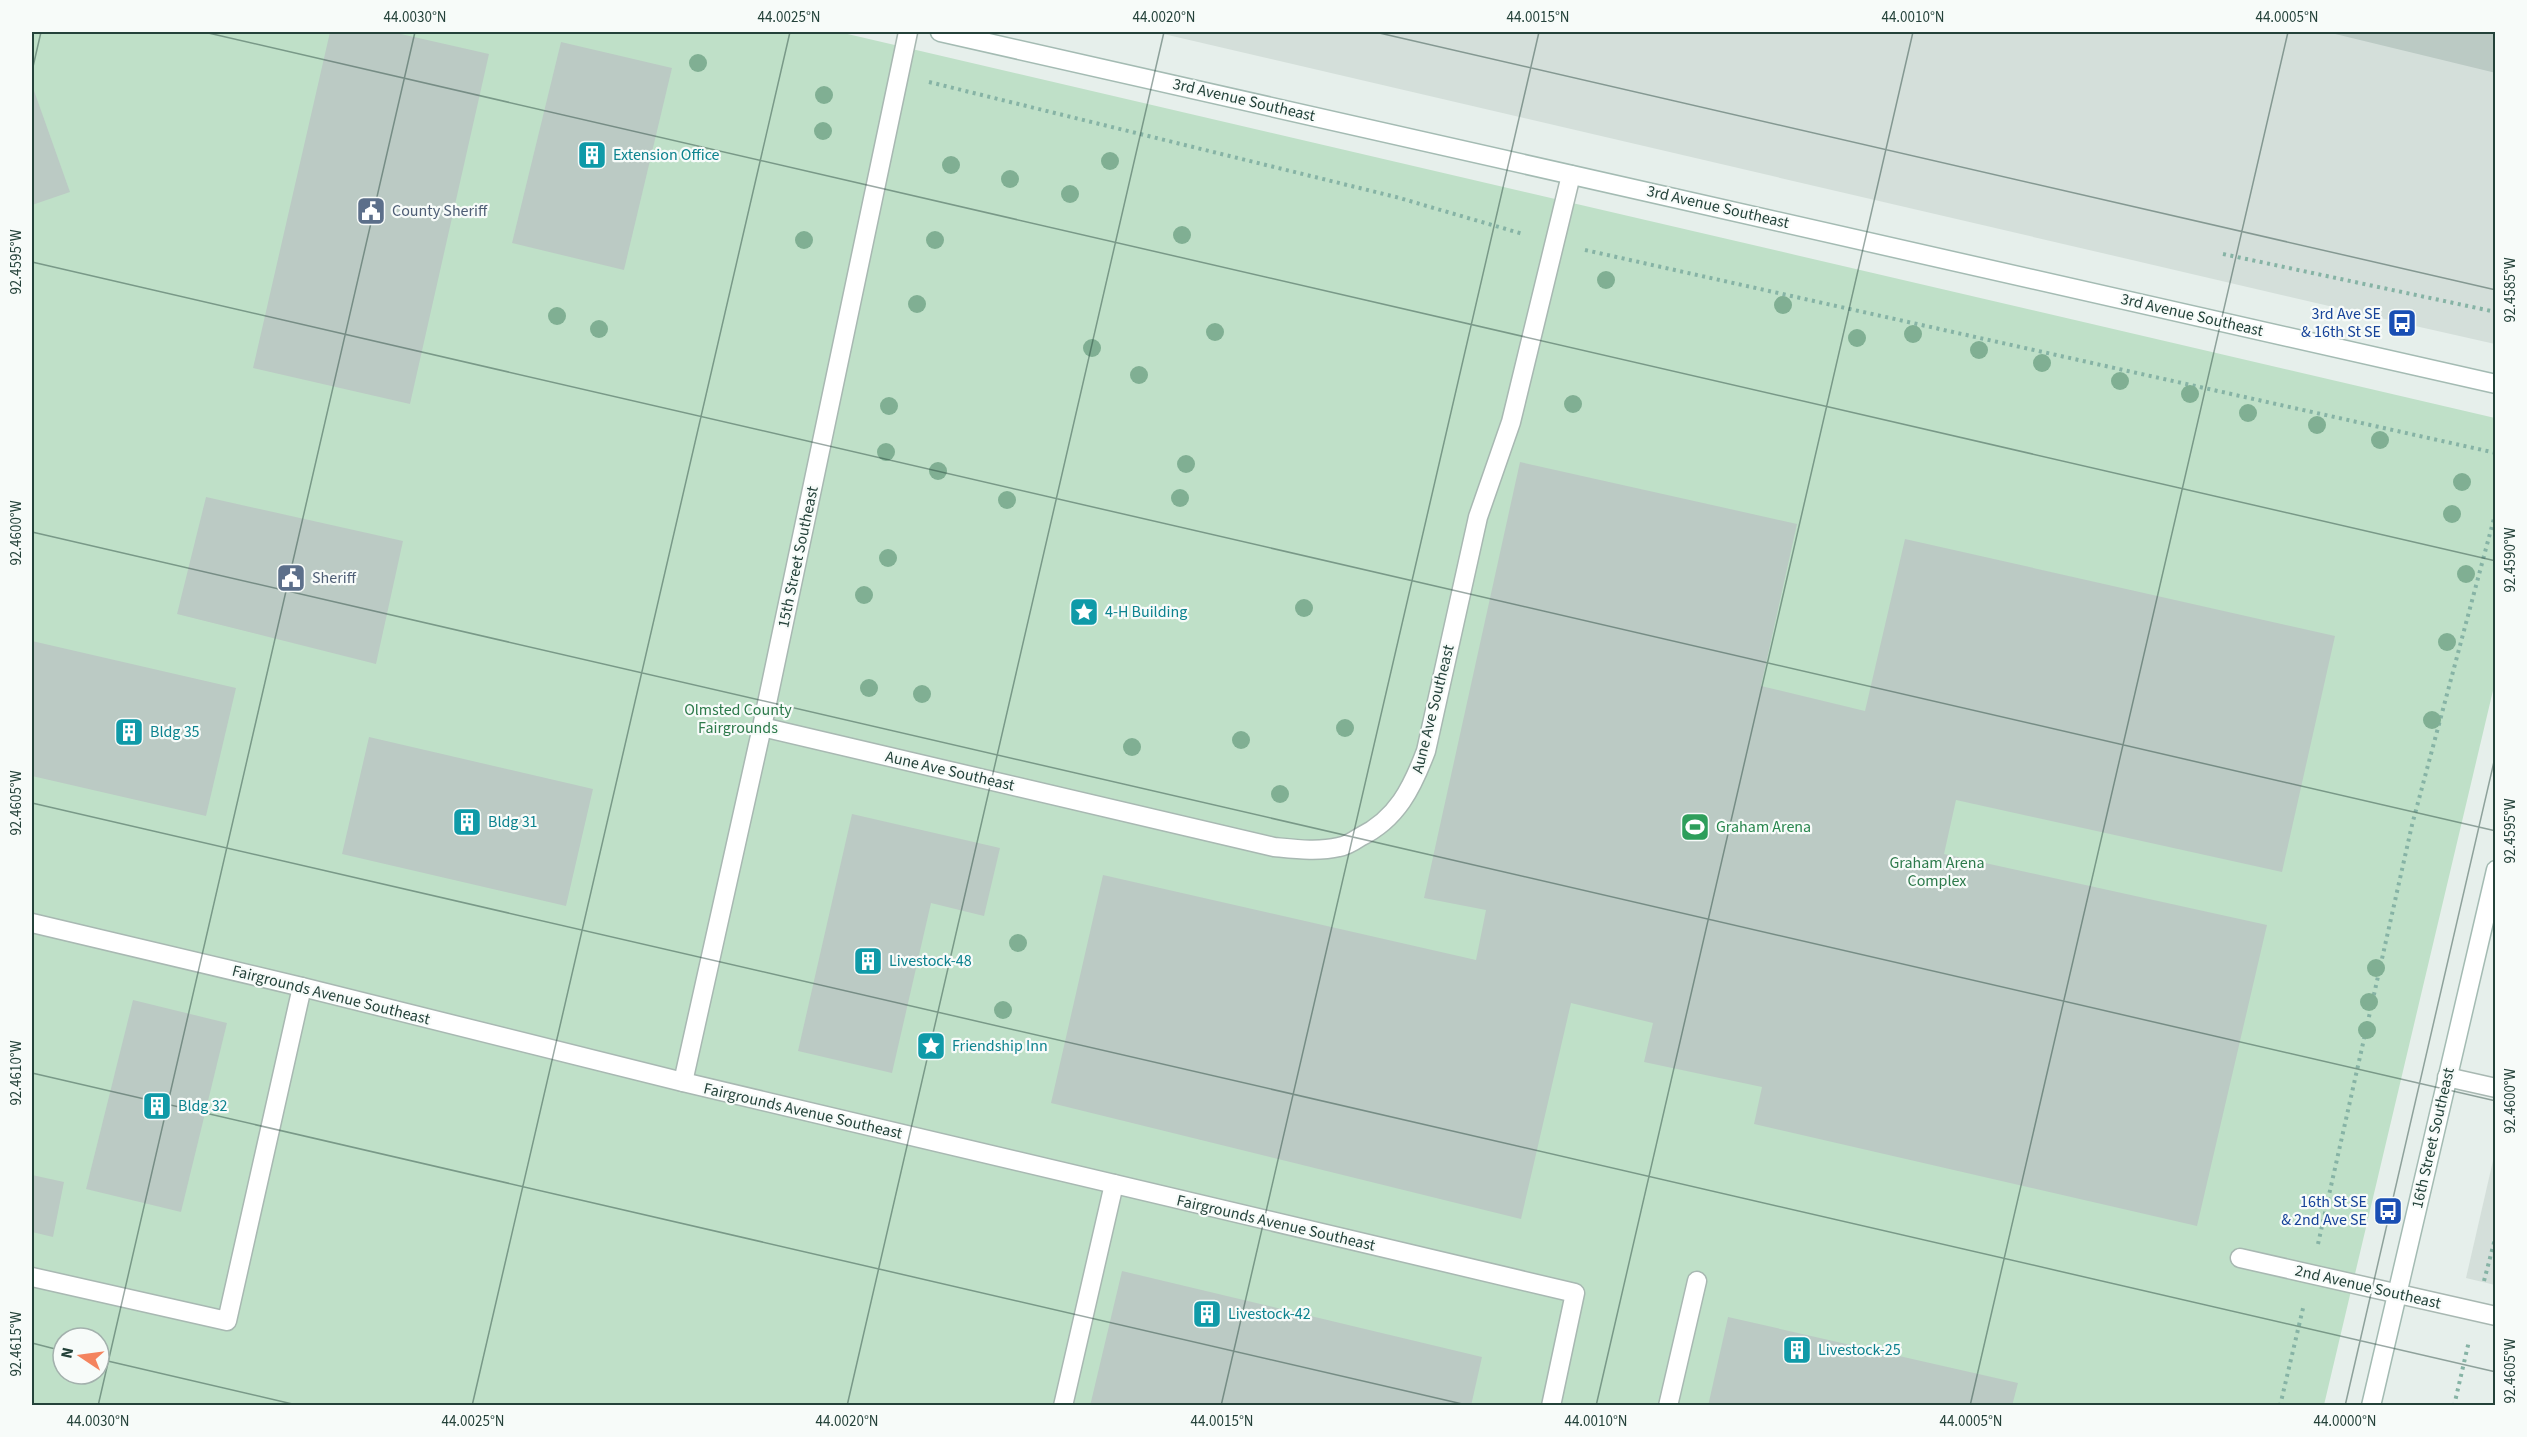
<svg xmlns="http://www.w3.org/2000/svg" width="2527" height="1437" viewBox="0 0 2527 1437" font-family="'Source Sans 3',sans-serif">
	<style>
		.built { fill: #d4dfda }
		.green { fill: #bfe0c8; fill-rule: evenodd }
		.building { fill: #bbcac4 }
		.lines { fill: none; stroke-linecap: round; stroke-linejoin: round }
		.service-casing { stroke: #a8b8b2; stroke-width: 21 }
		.minor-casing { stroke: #a8b8b2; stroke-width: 21 }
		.secondary-casing { stroke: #a4bbb3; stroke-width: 21 }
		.path { stroke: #86b3a5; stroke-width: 4; stroke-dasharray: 3 4.5; stroke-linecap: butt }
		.service { stroke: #fff; stroke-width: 18 }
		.minor { stroke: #fff; stroke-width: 18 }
		.secondary { stroke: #fff; stroke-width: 18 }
		.tree { fill: #80af93 }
		.ticks { fill: none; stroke: #24423a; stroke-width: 1.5; stroke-opacity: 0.45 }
		.labels { text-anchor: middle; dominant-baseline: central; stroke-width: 4.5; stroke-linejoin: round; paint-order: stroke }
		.street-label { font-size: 16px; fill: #24423a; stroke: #f7fbf9 }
		.culture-label { font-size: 16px; fill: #0d838f; stroke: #f7fbf9; text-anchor: start }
		.service-label { font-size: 16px; fill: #4e5e75; stroke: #f7fbf9; text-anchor: start }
		.transit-label { font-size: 16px; fill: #164399; stroke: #f7fbf9; text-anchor: end }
		.park-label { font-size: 16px; fill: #2d7a4b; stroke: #f7fbf9 }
		.leisure-label { font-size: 16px; fill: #27864d; stroke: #f7fbf9; text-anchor: start }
		.neatline { fill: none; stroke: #24423a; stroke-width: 2 }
		.ticks-label { font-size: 15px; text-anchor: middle; fill: #24423a }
	</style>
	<rect width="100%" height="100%" fill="#e6efeb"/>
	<g class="built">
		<path d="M1155,32H2495V344L2402,323Z"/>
		<path d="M2495,1152V1285L2466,1278Z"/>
	</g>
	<path class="green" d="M32,32H839L2495,418V682L2324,1405H32ZM63,1338H99V1374H63Z"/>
	<g class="building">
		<path d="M330,32H392L489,54L410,404L253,368Z"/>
		<path d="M2327,32H2496V73Z"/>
		<path d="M561,42L672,68L624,270L512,243Z"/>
		<path d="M32,85L70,192L32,205Z"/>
		<path d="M1520,462L1797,524L1761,686L1865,711L1905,539L2335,636L2282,872L1956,800L1944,854L2267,925L2197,1226L1754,1124L1762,1087L1644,1062L1653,1023L1571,1003L1521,1219L1051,1103L1103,875L1476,960L1486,910L1424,898Z"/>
		<path d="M206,497L403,541L376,664L177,614Z"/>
		<path d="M32,641L236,688L206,816L32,776Z"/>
		<path d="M369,737L593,789L566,906L342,854Z"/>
		<path d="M852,814L1000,848L984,916L931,903L892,1073L798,1051Z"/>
		<path d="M133,1000L227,1023L181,1212L86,1189Z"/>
		<path d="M32,1175L64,1182L53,1237L32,1232Z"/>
		<path d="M1122,1271L1482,1357L1471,1406H1090Z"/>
		<path d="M1728,1317L2018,1383L2012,1406H1708Z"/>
	</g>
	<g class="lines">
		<g class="service-casing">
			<g id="service">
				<path d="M2447,1077L2496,1088"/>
				<path d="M32,1277L227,1321L302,987"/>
				<path d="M1063,1406L1114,1184"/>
				<path d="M1668,1406L1697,1281"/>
			</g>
		</g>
		<g class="minor-casing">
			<g id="minor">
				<path d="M762,727L1274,847C1295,849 1318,852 1339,847C1346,846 1354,841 1360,837C1397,819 1412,788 1426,751L1478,517L1511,422L1571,175"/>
				<path d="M32,923L302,987L683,1082L1575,1293L1551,1406"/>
				<path d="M683,1082L762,727L908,32"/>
				<path d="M2240,1258L2496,1316"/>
			</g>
		</g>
		<g class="secondary-casing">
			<g id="secondary">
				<path d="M940,32L2496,384"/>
				<path d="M2371,1406L2496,870"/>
			</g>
		</g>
		<g class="path">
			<path d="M929,82L1396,197L1523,234"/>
			<path d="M1585,250L2496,453"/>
			<path d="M2223,254L2496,312"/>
			<path d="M2318,1244L2412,825L2496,511"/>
			<path d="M2484,1281L2496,1235"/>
			<path d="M2280,1406L2304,1304"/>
			<path d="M2454,1406L2469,1341"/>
		</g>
		<use href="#service" class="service"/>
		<use href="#minor" class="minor"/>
		<use href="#secondary" class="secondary"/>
	</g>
	<g class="tree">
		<circle cx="698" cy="63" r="9"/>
		<circle cx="824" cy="95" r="9"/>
		<circle cx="823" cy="131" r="9"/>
		<circle cx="1110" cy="161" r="9"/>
		<circle cx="951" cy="165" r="9"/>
		<circle cx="1010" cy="179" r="9"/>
		<circle cx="1070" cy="194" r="9"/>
		<circle cx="1182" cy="235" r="9"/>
		<circle cx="804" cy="240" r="9"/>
		<circle cx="935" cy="240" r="9"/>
		<circle cx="1606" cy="280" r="9"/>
		<circle cx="917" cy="304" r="9"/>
		<circle cx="1783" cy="305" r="9"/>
		<circle cx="557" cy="316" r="9"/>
		<circle cx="599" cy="329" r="9"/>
		<circle cx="1215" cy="332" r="9"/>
		<circle cx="1913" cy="334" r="9"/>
		<circle cx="1857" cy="338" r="9"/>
		<circle cx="1092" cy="348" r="9"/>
		<circle cx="1979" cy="350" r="9"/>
		<circle cx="2042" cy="363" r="9"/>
		<circle cx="1139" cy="375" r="9"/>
		<circle cx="2120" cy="381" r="9"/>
		<circle cx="2190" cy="394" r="9"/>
		<circle cx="1573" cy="404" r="9"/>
		<circle cx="889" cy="406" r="9"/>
		<circle cx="2248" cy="413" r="9"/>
		<circle cx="2317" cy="425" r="9"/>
		<circle cx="2380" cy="440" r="9"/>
		<circle cx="886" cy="452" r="9"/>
		<circle cx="1186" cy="464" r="9"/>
		<circle cx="938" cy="471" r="9"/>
		<circle cx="2462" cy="482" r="9"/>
		<circle cx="1180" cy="498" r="9"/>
		<circle cx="1007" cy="500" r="9"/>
		<circle cx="2452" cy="514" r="9"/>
		<circle cx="888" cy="558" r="9"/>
		<circle cx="2466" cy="574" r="9"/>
		<circle cx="864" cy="595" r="9"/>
		<circle cx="1304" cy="608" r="9"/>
		<circle cx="2447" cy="642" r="9"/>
		<circle cx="869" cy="688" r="9"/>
		<circle cx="922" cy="694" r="9"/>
		<circle cx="2432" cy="720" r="9"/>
		<circle cx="1345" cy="728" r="9"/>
		<circle cx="1241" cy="740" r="9"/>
		<circle cx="1132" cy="747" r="9"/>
		<circle cx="1280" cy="794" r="9"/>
		<circle cx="1018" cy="943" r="9"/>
		<circle cx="2376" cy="968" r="9"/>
		<circle cx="2369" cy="1002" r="9"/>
		<circle cx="1003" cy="1010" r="9"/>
		<circle cx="2367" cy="1030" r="9"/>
	</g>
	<path class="ticks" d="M204,32L2496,561M1375,32L2496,290M32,71L41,32M32,262L2496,831M32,532L2496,1101M32,803L2496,1372M32,1073L1471,1406M32,1343L63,1351M99,1359L301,1406M98,1406L415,32M472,1406L790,32M847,1406L1164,32M1221,1406L1539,32M1596,1406L1913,32M1970,1406L2288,32M2345,1406L2496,753"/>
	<defs>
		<g id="building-square" transform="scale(1.5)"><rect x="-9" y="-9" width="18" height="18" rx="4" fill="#0f9aa8" stroke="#f7fbf9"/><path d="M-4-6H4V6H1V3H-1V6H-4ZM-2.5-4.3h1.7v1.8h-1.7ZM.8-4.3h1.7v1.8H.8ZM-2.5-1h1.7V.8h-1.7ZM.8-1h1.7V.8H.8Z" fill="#fff"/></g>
		<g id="civic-square" transform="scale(1.5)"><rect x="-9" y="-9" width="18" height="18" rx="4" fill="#5c6f8a" stroke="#f7fbf9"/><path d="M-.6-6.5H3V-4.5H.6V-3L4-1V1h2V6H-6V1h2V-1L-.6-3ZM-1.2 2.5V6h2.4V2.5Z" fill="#fff"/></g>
		<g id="bus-square" transform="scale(1.5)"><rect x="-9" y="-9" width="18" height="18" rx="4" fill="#1a4fb4" stroke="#f7fbf9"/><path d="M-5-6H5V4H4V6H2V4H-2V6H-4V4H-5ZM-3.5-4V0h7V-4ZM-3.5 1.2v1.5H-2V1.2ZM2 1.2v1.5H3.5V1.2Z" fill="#fff"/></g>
		<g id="sight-square" transform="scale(1.5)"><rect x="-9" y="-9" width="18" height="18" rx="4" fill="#0f9aa8" stroke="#f7fbf9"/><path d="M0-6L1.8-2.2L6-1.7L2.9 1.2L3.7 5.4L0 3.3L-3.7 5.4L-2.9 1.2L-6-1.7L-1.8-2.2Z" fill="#fff"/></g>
		<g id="stadium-square" transform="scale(1.5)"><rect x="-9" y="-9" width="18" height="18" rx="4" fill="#2e9e5b" stroke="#f7fbf9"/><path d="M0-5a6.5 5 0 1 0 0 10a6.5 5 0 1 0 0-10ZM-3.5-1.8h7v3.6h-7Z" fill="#fff"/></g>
	</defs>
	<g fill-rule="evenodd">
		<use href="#building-square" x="592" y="155"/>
		<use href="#civic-square" x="371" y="211"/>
		<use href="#bus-square" x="2402" y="323"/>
		<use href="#civic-square" x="291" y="578"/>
		<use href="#sight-square" x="1084" y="612"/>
		<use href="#building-square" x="129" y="732"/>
		<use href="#building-square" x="467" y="822"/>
		<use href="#stadium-square" x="1695" y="827"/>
		<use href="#building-square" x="868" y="961"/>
		<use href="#sight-square" x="931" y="1046"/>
		<use href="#building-square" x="157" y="1106"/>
		<use href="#bus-square" x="2388" y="1211"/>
		<use href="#building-square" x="1207" y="1314"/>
		<use href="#building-square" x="1797" y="1350"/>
	</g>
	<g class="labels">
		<g class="street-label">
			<text transform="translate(1244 100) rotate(13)">3rd Avenue Southeast</text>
			<text transform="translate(1718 207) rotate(13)">3rd Avenue Southeast</text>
			<text transform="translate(2192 315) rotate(13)">3rd Avenue Southeast</text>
			<text transform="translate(798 557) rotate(-78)">15th Street Southeast</text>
			<text transform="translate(1433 709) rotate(-76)">Aune Ave Southeast</text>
			<text transform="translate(950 771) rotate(13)">Aune Ave Southeast</text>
			<text transform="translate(331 995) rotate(14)">Fairgrounds Avenue Southeast</text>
			<text transform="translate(803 1111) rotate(13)">Fairgrounds Avenue Southeast</text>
			<text transform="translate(2433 1138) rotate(-77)">16th Street Southeast</text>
			<text transform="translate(1276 1223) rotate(13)">Fairgrounds Avenue Southeast</text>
			<text transform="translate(2368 1287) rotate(13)">2nd Avenue Southeast</text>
		</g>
		<g class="culture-label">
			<text x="613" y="155">Extension Office</text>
			<text x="1105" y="612">4-H Building</text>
			<text x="150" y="732">Bldg 35</text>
			<text x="488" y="822">Bldg 31</text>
			<text x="889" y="961">Livestock-48</text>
			<text x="952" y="1046">Friendship Inn</text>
			<text x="178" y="1106">Bldg 32</text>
			<text x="1228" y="1314">Livestock-42</text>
			<text x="1818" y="1350">Livestock-25</text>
		</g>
		<g class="service-label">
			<text x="392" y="211">County Sheriff</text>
			<text x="312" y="578">Sheriff</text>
		</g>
		<g class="transit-label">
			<text x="2381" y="314">3rd Ave SE<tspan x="2381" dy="18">&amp; 16th St SE</tspan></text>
			<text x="2367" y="1202">16th St SE<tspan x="2367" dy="18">&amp; 2nd Ave SE</tspan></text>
		</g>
		<g class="park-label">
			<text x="738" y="710">Olmsted County<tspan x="738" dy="18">Fairgrounds</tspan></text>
			<text x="1937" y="863">Graham Arena<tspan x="1937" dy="18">Complex</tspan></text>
		</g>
		<g class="leisure-label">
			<text x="1716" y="827">Graham Arena</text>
		</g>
	</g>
	<rect width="2527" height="1437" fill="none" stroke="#f7fbf9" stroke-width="66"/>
	<g transform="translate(81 1356) rotate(283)"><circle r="28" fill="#f7fbf9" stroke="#a3b1ad" stroke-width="1.5"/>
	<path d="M0-4.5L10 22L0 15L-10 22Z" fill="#f4845f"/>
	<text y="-9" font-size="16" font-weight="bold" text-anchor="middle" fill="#24423a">N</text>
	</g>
	<rect x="33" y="33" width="2461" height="1371" class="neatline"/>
	<g class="ticks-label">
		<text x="415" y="22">44.0030°N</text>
		<text x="789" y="22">44.0025°N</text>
		<text x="1164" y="22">44.0020°N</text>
		<text x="1538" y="22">44.0015°N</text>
		<text x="1913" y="22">44.0010°N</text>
		<text x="2287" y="22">44.0005°N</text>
		<text transform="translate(16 262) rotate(-90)" y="5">92.4595°W</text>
		<text transform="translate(2510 290) rotate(-90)" y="5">92.4585°W</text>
		<text transform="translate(16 533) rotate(-90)" y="5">92.4600°W</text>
		<text transform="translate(2510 560) rotate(-90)" y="5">92.4590°W</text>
		<text transform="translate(16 803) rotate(-90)" y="5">92.4605°W</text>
		<text transform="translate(2510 831) rotate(-90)" y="5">92.4595°W</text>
		<text transform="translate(16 1073) rotate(-90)" y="5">92.4610°W</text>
		<text transform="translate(2510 1101) rotate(-90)" y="5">92.4600°W</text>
		<text transform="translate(16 1344) rotate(-90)" y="5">92.4615°W</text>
		<text transform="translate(2510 1371) rotate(-90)" y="5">92.4605°W</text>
		<text x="98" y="1426">44.0030°N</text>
		<text x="473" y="1426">44.0025°N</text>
		<text x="847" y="1426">44.0020°N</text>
		<text x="1222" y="1426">44.0015°N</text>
		<text x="1596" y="1426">44.0010°N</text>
		<text x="1971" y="1426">44.0005°N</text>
		<text x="2345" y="1426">44.0000°N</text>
	</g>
</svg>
